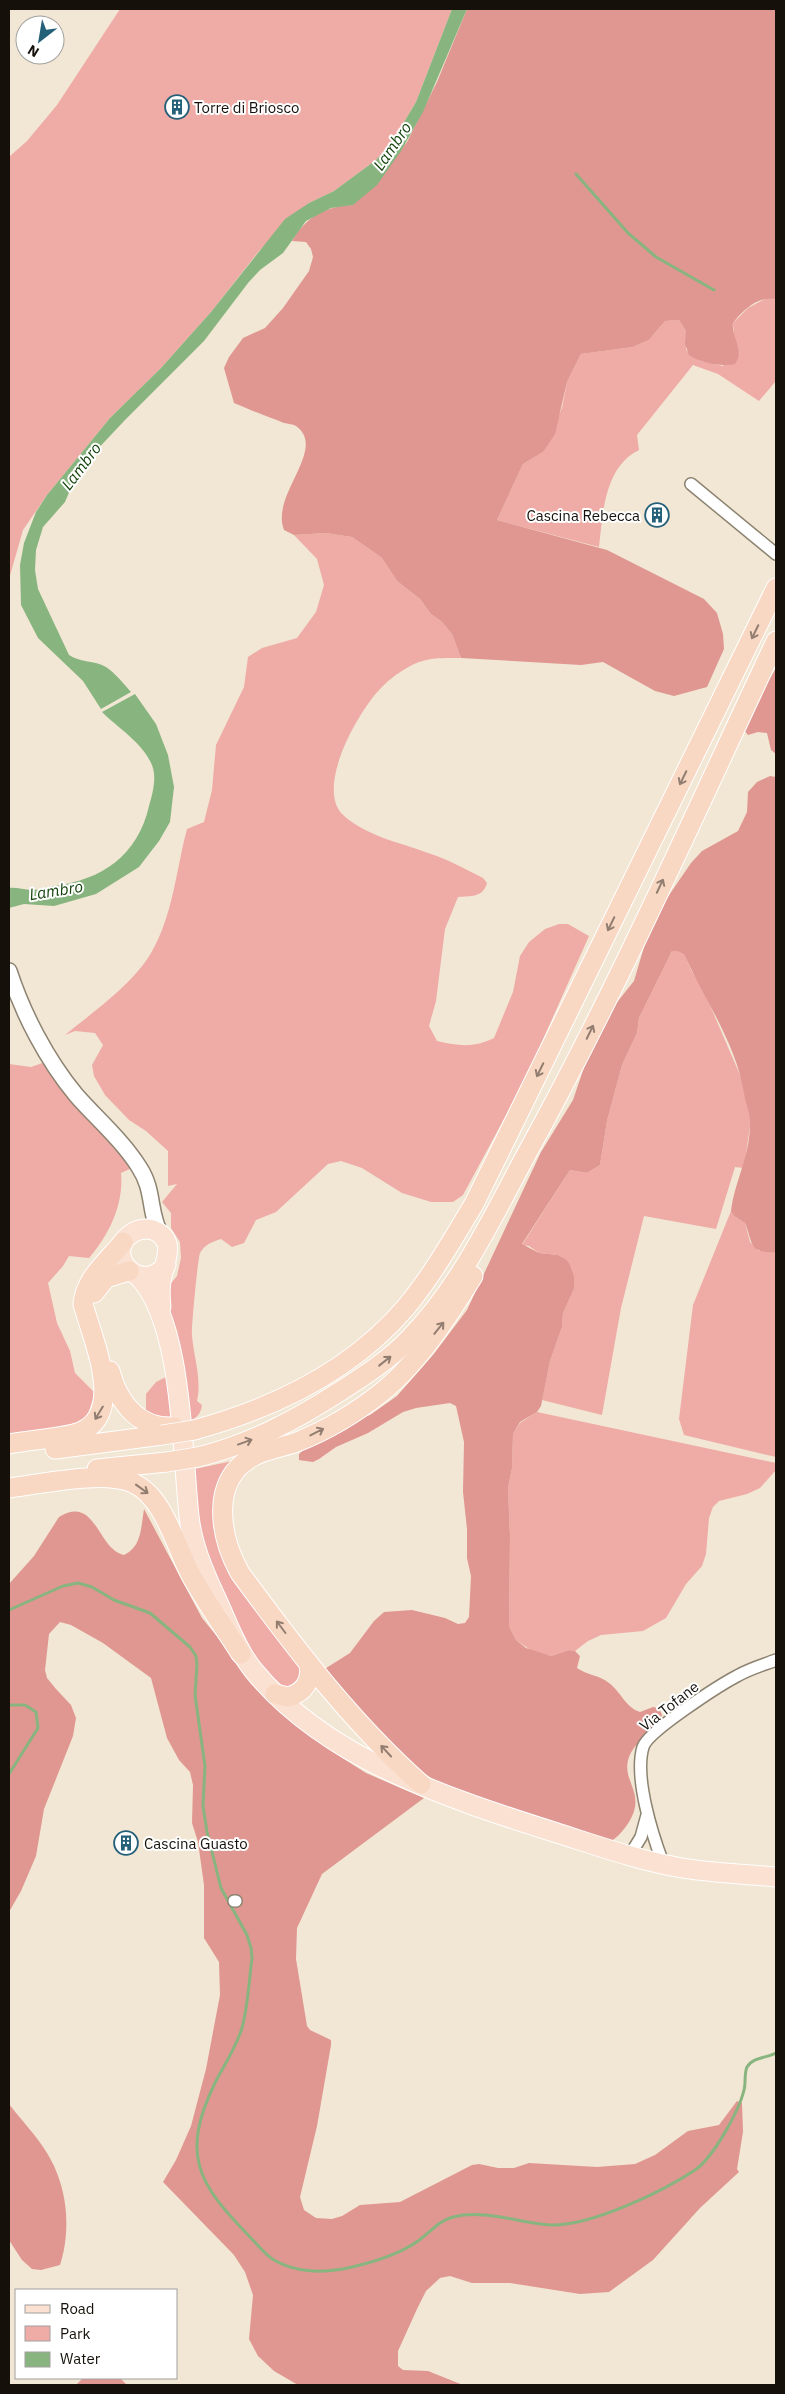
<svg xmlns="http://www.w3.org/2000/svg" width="785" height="2394" viewBox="0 0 785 2394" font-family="'IBM Plex Sans',sans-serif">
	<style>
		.green { fill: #efaba6 }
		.forest { fill: #e09691 }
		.water { fill: #88b57f }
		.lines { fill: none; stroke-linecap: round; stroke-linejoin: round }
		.stream { stroke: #88b57f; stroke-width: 3 }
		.minor-casing { stroke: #8d8371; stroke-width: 14 }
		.tertiary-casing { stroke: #8d8371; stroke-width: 18 }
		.primary-casing { stroke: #fff; stroke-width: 21 }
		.trunk-casing { stroke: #fff; stroke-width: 21 }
		.minor { stroke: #fff; stroke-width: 11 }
		.tertiary { stroke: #fff; stroke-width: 15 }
		.primary { stroke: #fae1d2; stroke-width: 19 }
		.trunk { stroke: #f8d7c3; stroke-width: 19 }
		.trunk-bridge-casing { stroke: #fff; stroke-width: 21; stroke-linecap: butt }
		.trunk-bridge { stroke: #f8d7c3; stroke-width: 19 }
		.oneway { stroke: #927e70 }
		.labels { text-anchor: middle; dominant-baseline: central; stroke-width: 4; stroke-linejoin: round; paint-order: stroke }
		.poi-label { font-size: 15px; fill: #15110a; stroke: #fff; text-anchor: start }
		.street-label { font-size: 15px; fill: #15110a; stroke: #fff }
		.water-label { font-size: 16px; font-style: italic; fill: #15430c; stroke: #fff }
	</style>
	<rect width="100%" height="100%" fill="#f2e7d4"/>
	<g class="green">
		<path d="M120,9H452L416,102L391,144L376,160L334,191L309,203L259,251L211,312L161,368L110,418L47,495L23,530L9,579V157L27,141L57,105Z"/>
		<path d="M767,298L776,300V381L759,401L718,374L693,365L637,435L639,450C604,467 603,514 599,547L497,520L523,464L543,452L562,408L567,382L581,354L633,347L649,340L665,321L679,320L686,331V350L701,361L723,366L734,337L733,323L748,308Z"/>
		<path d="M326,533L352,537L382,558L397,581L420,599L431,614L442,622L452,634L461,658C448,658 432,657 419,662C408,666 393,676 384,685C361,706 315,785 342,814C365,836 399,842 428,853C448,859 465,869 483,878L487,883C483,898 470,896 458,897L445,929L436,1001L429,1026L437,1041C459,1046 474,1048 494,1038L513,992L520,956L529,942L545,929L559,924H568L589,936L525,1080L463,1195L453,1202H431L402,1193L362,1168L341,1161L328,1164L276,1212L256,1220L244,1243L232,1247L221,1239C212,1242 205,1244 200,1253C198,1257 191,1329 192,1336C194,1358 202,1380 197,1401L202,1405C199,1429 170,1422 153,1421L146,1411V1394L156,1382L178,1371L166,1301L167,1288L177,1276L181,1258L180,1242L171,1228V1213L162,1202L177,1184L168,1186V1151L146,1131L129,1120L105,1095L94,1076L92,1065L103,1045L95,1033L75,1031L65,1035C92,1013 134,983 151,953C173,916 176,870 187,829L204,822L212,790L216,745L244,687L248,657L262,648L297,638L316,612L324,585L317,559L294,535Z"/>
		<path d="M678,950L684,953L691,970L703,989L743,1082L750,1113V1126L744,1168L735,1167L716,1229L644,1216L621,1308L602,1415L542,1400L550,1361L562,1327L563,1313L574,1289V1276L564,1258L558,1255L539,1253L529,1246L522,1245L570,1170L587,1173L600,1165L607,1121L622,1065L637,1033L639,1018L672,951Z"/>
		<path d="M51,1060L138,1165L121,1173C124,1204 109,1235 89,1258L69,1256L63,1266L48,1283L57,1323L70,1351L75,1373L95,1393L87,1417L77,1428L9,1443V1064L31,1067Z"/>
		<path d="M731,1211L734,1216L745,1223L750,1242L759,1251L776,1252V1457L684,1435L679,1419L693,1305Z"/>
		<path d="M537,1412L776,1463V1470L760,1488L747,1494L719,1501L713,1507L709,1518L706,1554L702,1566L686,1584L666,1618L643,1631L601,1635L588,1641L575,1651L569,1650L551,1656L532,1651L516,1640L509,1626L510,1536L508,1488L512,1468L513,1434L520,1423Z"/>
		<path d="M237,1460L215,1491L213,1526L219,1549L228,1573L303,1673L295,1686L288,1690L263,1670L232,1613L198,1535L190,1470Z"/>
	</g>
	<g class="forest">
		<path d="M467,9H776V300C760,294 742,311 733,323C731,337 745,351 735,364C719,367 702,363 689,355L685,344L686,331L679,320L665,321L649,340L633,347L581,354L567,382L555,434L543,452L523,464L497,520L607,550L704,599L717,613L723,634L724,649L707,687L674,696L655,691L603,662L581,665L461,658L452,634L442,622L431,614L420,599L397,581L382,558L352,537L326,533L294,535L284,530C270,495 328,449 296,426C293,424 288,424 284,423C268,417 250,410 234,403L224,368L229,357L243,338L265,328L283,308L309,271L313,257L311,249L306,242L292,241C306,217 325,206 353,205L407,142L437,82Z"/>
		<path d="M776,668V754L771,750L767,733L758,732L748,735L744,730L756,702Z"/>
		<path d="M770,776L776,777V1252C749,1254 753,1243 745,1223L734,1216L731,1211C735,1180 749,1159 750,1126C751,1114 746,1105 744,1093C736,1043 704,999 684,954L678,951H672L639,1018L637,1033L622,1065L607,1121L600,1165L587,1173L570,1170L522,1244L539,1253L558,1255L564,1258L569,1263L574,1276V1289L563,1313L562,1327L550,1361L541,1406L537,1412L520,1422L513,1434L512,1468L508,1488L510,1536L509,1626L516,1640L526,1648L551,1656L569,1650L575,1651L580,1656L577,1668C587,1675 599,1675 609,1683C621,1692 626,1708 640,1712L653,1707L659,1708L662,1715C657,1730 636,1739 629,1757C620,1782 649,1793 627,1825C621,1833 616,1840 607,1842L440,1784L406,1761L323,1670L350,1653L374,1621L384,1612L412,1610L445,1618L458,1624L465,1623L469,1617L471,1576L467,1558V1529L463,1492L464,1442L456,1406L450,1403L416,1408L403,1412L368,1433L336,1447L319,1459L313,1462L299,1460V1454L314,1440L350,1421L370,1415L397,1396L433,1355L467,1310L541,1152L573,1100L593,1041L610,1011L634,981L652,920L691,863L702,851L738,831L747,812L748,792L757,782Z"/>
		<path d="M144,1509L202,1618L247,1673L333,1752L366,1773L424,1798L322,1874L297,1928L296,1959L307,2026L310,2030L331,2040V2045L317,2126L300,2197L304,2210L316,2218L332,2219L342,2216L360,2205L400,2202L472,2165L479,2164L498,2168H514L529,2163L597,2167L635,2164L655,2155L688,2131L719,2125L737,2101L742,2103L743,2132L737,2169L739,2172L700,2208L653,2260L609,2292L580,2294L510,2283H472L450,2276L440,2278L426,2291L417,2309L398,2351V2366L403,2370L428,2371L463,2385H298L274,2371L258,2356L249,2339L253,2295L245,2272L234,2255L163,2182L176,2160L191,2126L206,2069L220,1995L219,1962L204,1938V1885L198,1842L192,1823L193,1785L190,1772L179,1760L167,1738L151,1678L103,1643L71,1625L60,1622L49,1634L45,1670L47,1678L56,1689L71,1705L76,1718L73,1736L44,1809L36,1856L21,1891L9,1912V1584L34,1556L59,1517C96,1494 97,1549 124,1555C142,1547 141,1526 144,1509Z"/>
		<path d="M9,2104C21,2120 37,2136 47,2153C67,2185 72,2229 60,2265L41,2270L32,2269L22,2260L9,2240Z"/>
		<path d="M83,2378H120L127,2385H76Z"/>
	</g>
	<g class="water">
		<path d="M452,9H467L423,112L401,151L377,185L353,205L331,208L306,221L283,253L260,270L248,283L204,341L125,420L93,454L70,490L65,502L43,527L36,550L35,570L38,589L69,655C81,663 94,660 106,667C115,673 124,684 131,692L101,709L83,681L38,638L21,605L20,565L24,543L36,512L47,495L110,418L161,368L211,312L285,219L309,203L334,191L376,160L391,144L416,102Z"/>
		<path d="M135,694L156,724L168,755L174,787L170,822L159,841L139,867L96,894L54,906L24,904L9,908V888C16,887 24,890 32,890C39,890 47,887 54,886C102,880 138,855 149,806C153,792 158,774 150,761C140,741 118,728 102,712Z"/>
	</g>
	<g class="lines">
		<g class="stream">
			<path d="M576,174L628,233L656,257L714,290"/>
			<path d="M9,1610L63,1586L78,1583L92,1587L114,1600L150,1613L190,1647L196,1656L197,1665L195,1695L205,1766L203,1806L207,1832L221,1888L247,1935L251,1948L252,1958C249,1981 248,2006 242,2028C236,2048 224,2065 215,2083C180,2155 198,2184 250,2237C257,2244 265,2255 274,2260C294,2272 321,2273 343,2269C367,2264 397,2256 418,2241C430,2233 438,2221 453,2217C485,2209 519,2223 551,2225C591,2226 662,2192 695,2170C713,2158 739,2111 744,2090C746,2083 744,2073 747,2067C753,2057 767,2058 776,2053"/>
			<path d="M9,1705H25L36,1712L38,1728L9,1774"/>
		</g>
		<g class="minor-casing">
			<g id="minor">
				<path d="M691,484L776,554"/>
				<path d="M630,1855L641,1837L647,1815"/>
				<path d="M663,1863C652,1834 634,1777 643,1747C648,1731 720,1685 737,1676C749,1669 763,1665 776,1660"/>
				<path d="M234,1901H236"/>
			</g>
		</g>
		<g class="tertiary-casing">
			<path id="tertiary" d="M9,971C23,1014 47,1060 76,1095C97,1119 122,1140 139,1167C155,1191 148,1212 161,1235"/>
		</g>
		<g class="primary-casing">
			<g id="primary">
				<path d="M138,1276C183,1322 182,1452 189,1516C192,1544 203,1570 215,1596C227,1621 236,1649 254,1671C327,1760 450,1799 557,1833C598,1846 640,1861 682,1868C713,1873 745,1874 776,1877"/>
				<path d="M161,1307C160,1297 159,1287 162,1276C166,1259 176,1239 153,1230C145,1228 138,1229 131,1234C102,1254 141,1297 166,1265"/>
			</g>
		</g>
		<g class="trunk-casing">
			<g id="trunk">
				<path d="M94,1293L106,1278L129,1271"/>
				<path d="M110,1371C118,1402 138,1429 174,1427"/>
				<path d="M194,1430C275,1408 352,1371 407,1306C433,1274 453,1239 474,1204L776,588"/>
				<path d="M9,1444C30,1440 53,1439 74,1434C129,1419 93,1341 83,1304C85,1278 108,1261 123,1242"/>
				<path d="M55,1449L162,1435"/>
				<path d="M198,1457C250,1444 294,1421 339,1392C364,1376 389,1360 409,1339C460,1287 492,1218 526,1155C618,988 695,813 776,641"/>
				<path d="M97,1469L167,1462"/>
				<path d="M9,1488C43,1484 102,1470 133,1483C165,1497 176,1549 192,1577C207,1604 225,1629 241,1654"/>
				<path d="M275,1694L288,1697C304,1693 312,1681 309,1664"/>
				<path d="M421,1784C352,1723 295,1648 240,1573C220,1537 209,1479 254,1456C267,1449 284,1447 297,1442C327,1430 357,1412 382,1392C418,1363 449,1315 473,1276"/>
			</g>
		</g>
		<use href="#minor" class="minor"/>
		<use href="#tertiary" class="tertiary"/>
		<use href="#primary" class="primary"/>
		<use href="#trunk" class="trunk"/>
		<g class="trunk-bridge-casing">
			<g id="trunk-bridge">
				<path d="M162,1435L194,1430"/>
				<path d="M167,1462L198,1457"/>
			</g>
		</g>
		<use href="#trunk-bridge" class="trunk-bridge"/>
	</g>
	<defs><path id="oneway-shaft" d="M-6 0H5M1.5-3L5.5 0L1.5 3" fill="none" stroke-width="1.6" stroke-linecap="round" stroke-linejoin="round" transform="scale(1.25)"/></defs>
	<g class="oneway">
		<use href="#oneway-shaft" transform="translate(755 632) rotate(116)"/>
		<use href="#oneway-shaft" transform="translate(683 778) rotate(116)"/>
		<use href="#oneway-shaft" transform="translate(660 886) rotate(-65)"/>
		<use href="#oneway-shaft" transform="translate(611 924) rotate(116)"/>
		<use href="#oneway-shaft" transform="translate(590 1032) rotate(-64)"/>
		<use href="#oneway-shaft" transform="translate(540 1070) rotate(116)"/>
		<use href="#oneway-shaft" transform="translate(439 1328) rotate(-51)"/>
		<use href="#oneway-shaft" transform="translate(385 1361) rotate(-38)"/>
		<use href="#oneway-shaft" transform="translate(99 1413) rotate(121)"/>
		<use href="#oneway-shaft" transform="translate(317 1432) rotate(-27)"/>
		<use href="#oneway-shaft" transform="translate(245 1442) rotate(-20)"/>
		<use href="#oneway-shaft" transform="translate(142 1489) rotate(36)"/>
		<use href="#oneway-shaft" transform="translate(281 1627) rotate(-127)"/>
		<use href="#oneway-shaft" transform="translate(386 1751) rotate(-133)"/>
	</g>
	<defs>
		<g id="building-ring" transform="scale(1.25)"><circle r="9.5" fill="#fff" stroke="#256079" stroke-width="1.5"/><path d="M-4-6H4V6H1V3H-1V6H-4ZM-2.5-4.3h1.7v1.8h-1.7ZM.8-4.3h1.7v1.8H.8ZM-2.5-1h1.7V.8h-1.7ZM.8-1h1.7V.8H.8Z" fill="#256079"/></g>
	</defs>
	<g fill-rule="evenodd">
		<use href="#building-ring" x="177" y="107"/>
		<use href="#building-ring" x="657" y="515"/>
		<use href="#building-ring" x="126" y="1843"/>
	</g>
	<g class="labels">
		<g class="poi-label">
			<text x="194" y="107">Torre di Briosco</text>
			<text x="640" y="515" text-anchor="end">Cascina Rebecca</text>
			<text x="144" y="1843">Cascina Guasto</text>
		</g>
		<g class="street-label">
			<text transform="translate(669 1706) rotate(-38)">Via Tofane</text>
		</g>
		<g class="water-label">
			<text transform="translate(392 146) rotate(-56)">Lambro</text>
			<text transform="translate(81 466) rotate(-53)">Lambro</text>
			<text transform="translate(56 890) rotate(-9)">Lambro</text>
		</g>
	</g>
	<rect width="785" height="2394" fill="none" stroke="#15110a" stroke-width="20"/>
	<rect x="15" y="2289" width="162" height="90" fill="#ffffff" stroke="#a1a09d"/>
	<rect x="25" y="2305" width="25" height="8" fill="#fae1d2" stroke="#a1a09d"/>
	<text x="60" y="2314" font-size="15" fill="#15110a">Road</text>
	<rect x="25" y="2326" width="25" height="15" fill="#efaba6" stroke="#a1a09d"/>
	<text x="60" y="2339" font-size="15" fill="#15110a">Park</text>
	<rect x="25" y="2352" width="25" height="15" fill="#88b57f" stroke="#a1a09d"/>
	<text x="60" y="2364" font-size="15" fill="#15110a">Water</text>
	<g transform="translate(40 40) rotate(211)"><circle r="24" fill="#ffffff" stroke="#a1a09d"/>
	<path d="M0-4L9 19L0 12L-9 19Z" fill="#256079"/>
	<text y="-8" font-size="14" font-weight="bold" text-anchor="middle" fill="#15110a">N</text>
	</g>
</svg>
